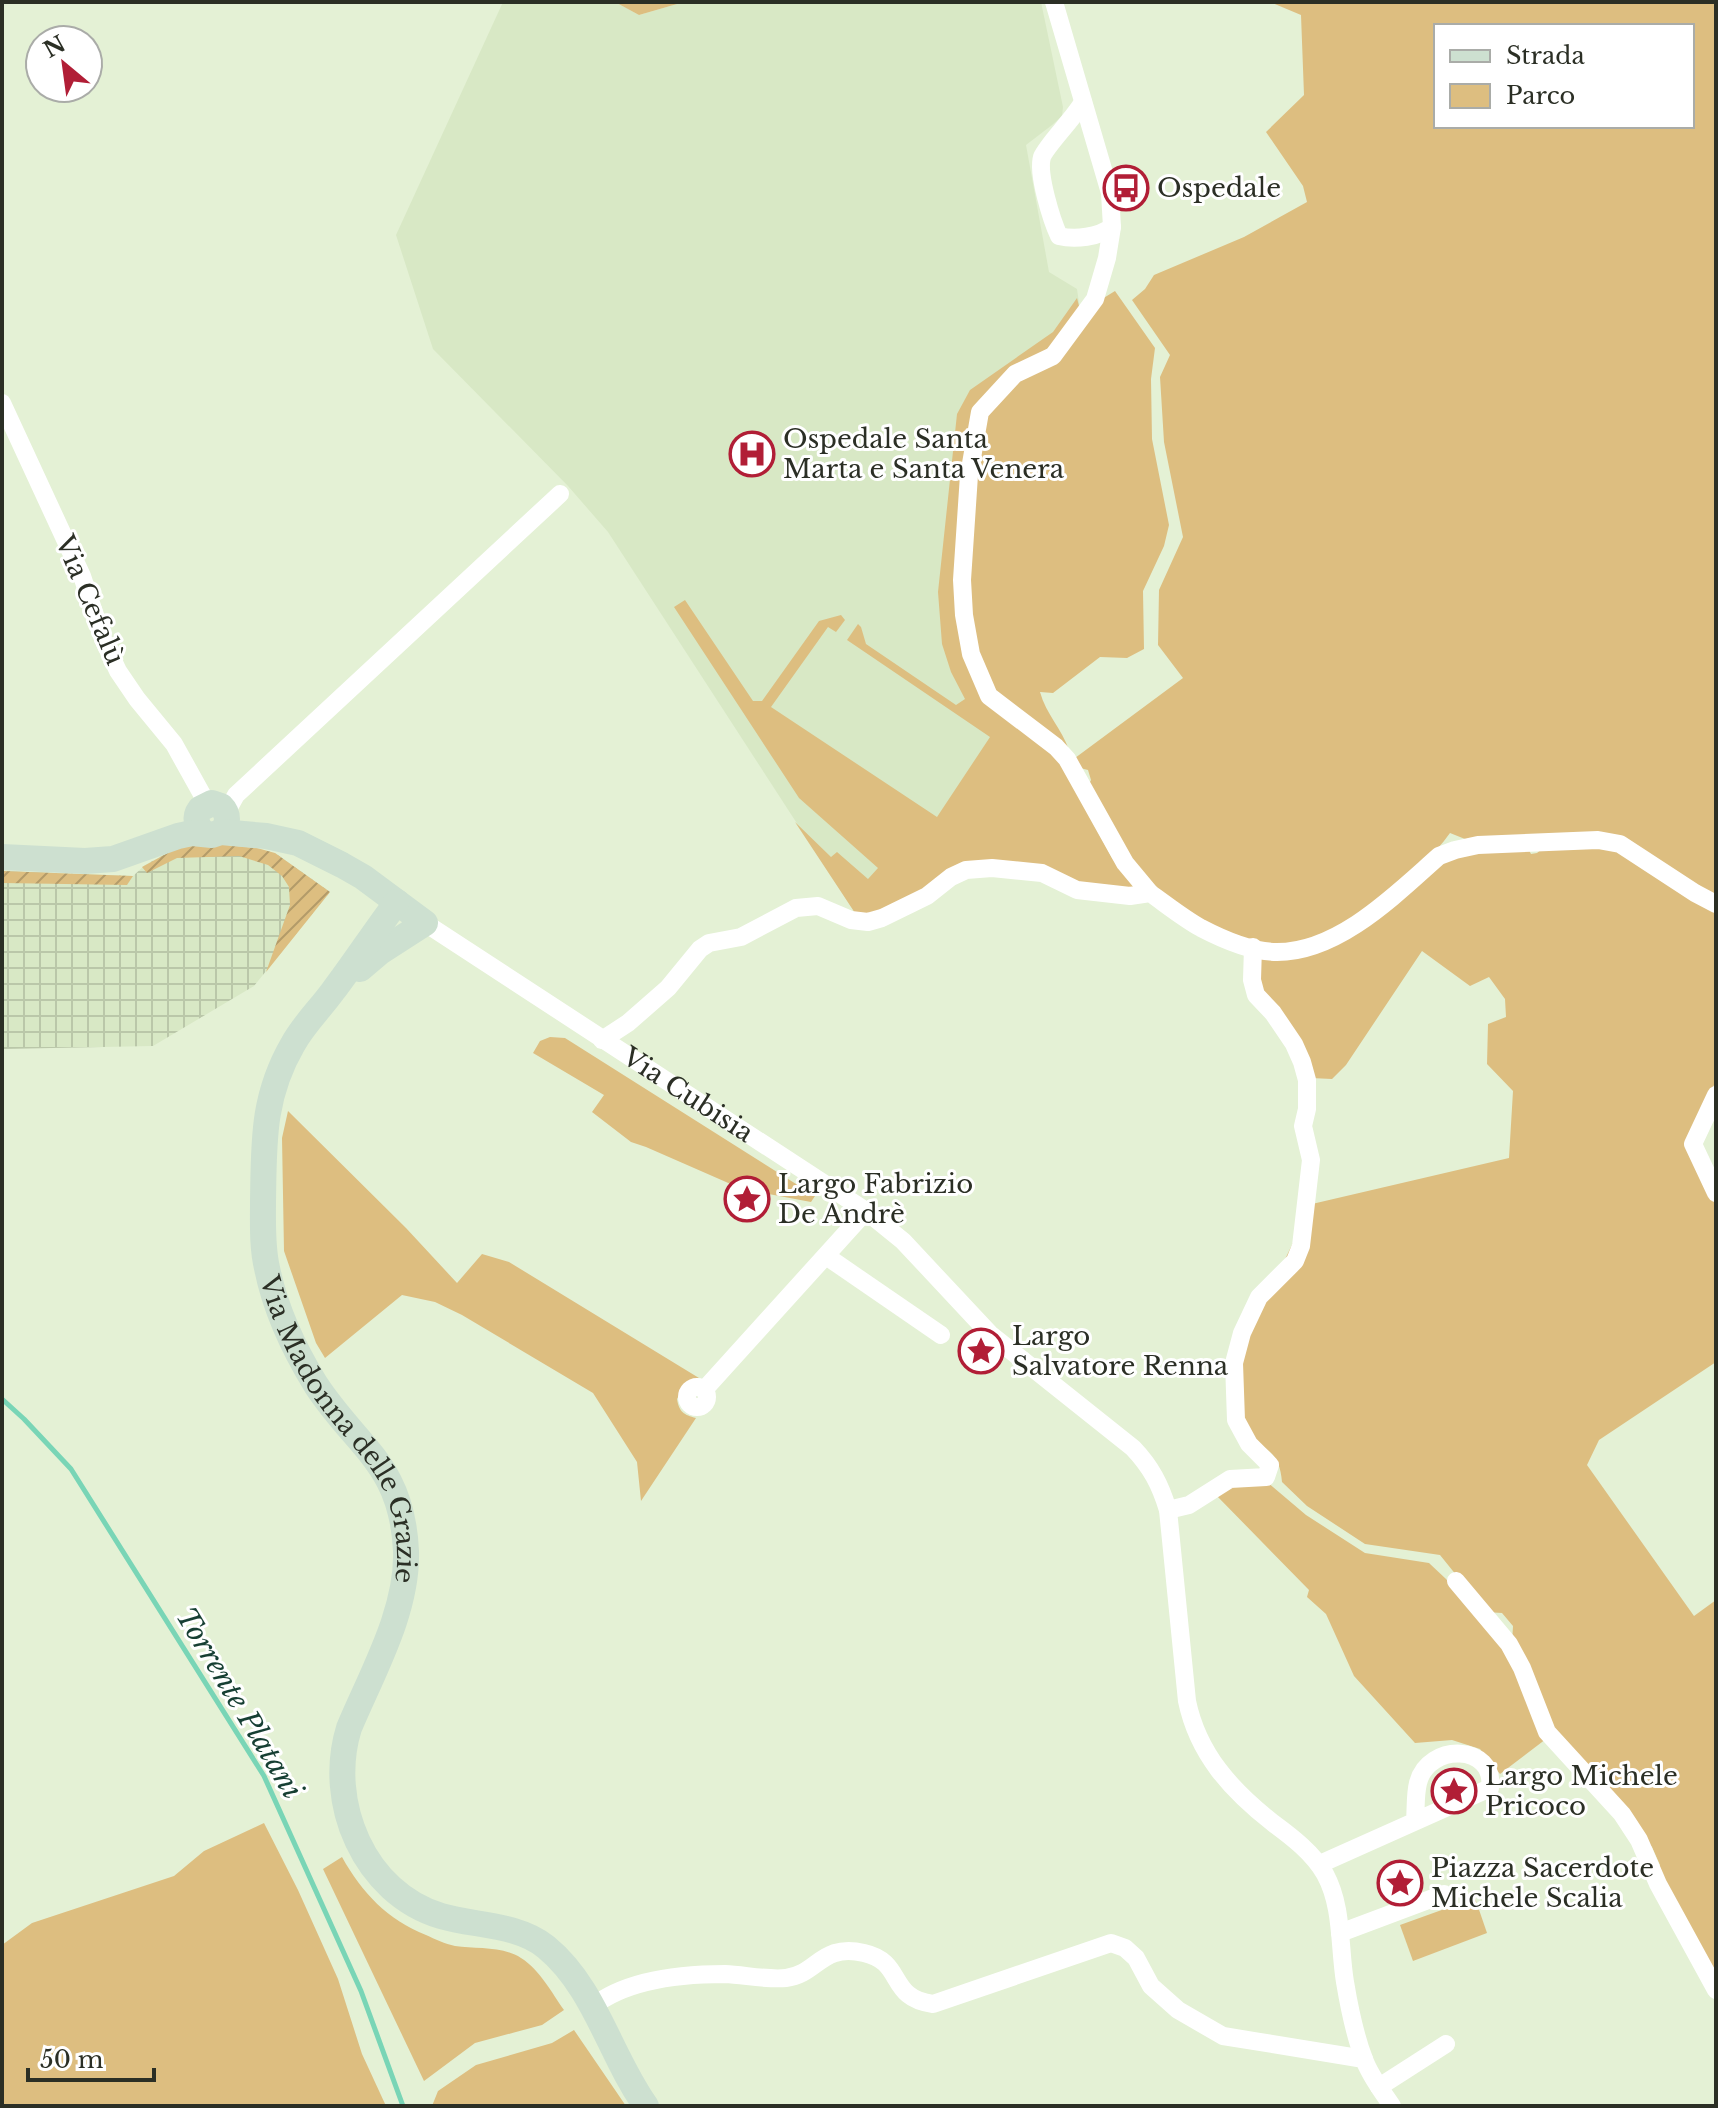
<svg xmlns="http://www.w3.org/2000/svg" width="1718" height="2108" viewBox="0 0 1718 2108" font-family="'Libre Baskerville',serif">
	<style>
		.built { fill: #d8e8c5 }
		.industrial { fill: url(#industrial-grid) }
		.green { fill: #ddbe80; fill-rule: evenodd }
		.garden { fill: url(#garden-furrows) }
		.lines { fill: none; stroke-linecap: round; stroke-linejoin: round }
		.stream { stroke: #79d5b6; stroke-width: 5 }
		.street { stroke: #fff; stroke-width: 18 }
		.secondary { stroke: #cde0d0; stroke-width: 26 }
		.labels { text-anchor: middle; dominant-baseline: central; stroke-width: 6; stroke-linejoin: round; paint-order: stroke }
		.poi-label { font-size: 26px; fill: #2b2f25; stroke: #fff; text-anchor: start }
		.street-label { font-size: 26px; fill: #2b2f25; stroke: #fff }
		.water-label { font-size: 28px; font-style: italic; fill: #163f33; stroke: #fff }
	</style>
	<defs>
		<pattern id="industrial-grid" width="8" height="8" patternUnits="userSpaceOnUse" patternTransform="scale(2)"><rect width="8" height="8" fill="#d8e8c5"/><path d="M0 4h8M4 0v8" fill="none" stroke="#bac7a9"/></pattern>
		<pattern id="garden-furrows" width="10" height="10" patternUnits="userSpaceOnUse" patternTransform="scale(2)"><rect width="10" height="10" fill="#ddbe80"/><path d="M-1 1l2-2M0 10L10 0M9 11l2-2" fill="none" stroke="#b39b69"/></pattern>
	</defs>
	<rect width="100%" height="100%" fill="#e4f1d5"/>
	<path class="built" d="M503,2H615L639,15L684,2H1041L1063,107L1062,116L1052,125L1026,145L1049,272L1077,289L1080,310L958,570L1112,858L1131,881L989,864L857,916L608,532L568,486L433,349L396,235Z"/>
	<path class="industrial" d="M175,849L275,853L330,892L254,986L153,1046L2,1049V871L133,876L145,865Z"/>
	<g class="green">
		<path d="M615,2H684L639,15Z"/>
		<path d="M1270,2H1716V897L1634,846L1470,841L1450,833C1433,858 1407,876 1383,895C1360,914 1335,936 1305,944C1251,958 1161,904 1130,861C1113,838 1101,810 1088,786L1091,780L1088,770L1080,768L1075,758L1183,678L1158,645L1159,590L1183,537L1164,442L1160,377L1170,355L1132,300L1145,289L1154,275L1244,237L1307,202L1303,186L1266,132L1304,95L1301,15ZM1436,26H1692V126H1436Z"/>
		<path d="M1115,291L1155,348L1151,379L1152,439L1169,525L1164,546L1143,591L1144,649L1127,658L1100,657L1053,693L1040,692C1046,714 1062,729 1069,750L993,690L977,649L970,612L969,575L977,475L987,417L1018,380L1102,299Z"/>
		<path d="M1077,298L1080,310L1060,338L976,408L958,570L977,683L1054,751L1112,858L1134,887L1126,891L989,864L879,915L857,916L795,822L831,857L837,852L868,879L878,868L799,798L674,607L685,600L753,701H762L819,621L841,615L845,620L836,632L828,627L771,707L937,817L990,737L847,640L858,624L861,627L866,644L956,705L965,699L951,672L942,644L938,592L957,414L970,390L1053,332Z"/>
		<path d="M1544,847H1609L1716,913V1081L1708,1097L1699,1167L1716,1205V1362L1599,1440L1587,1465L1694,1616L1716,1600V1978L1657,1873L1660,1865L1652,1847L1559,1739L1512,1643L1513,1626L1502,1613L1486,1612L1440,1555L1365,1544L1307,1506L1282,1482C1280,1457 1271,1450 1251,1440L1240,1409L1243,1345L1312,1204L1509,1158L1513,1091L1487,1064L1488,1024L1506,1017L1505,999L1489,977L1470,986L1422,951L1346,1065L1332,1079L1311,1078L1261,990L1260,957L1287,956L1459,854L1528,848L1531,854L1537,853Z"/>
		<path d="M550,1037L565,1038L815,1196L811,1202L742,1189L646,1147L631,1142L592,1112L604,1095L533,1053L540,1041Z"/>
		<path d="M288,1111L406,1228L457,1283L482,1254L509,1262L699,1378L685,1384L677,1399C679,1412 684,1415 696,1418L641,1501L637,1462L593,1393L462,1315L435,1302L402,1295L325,1358L316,1343L284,1251L282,1138Z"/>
		<path d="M1267,1482L1306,1515L1365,1553L1429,1563L1446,1579L1507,1650L1546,1739L1500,1774L1480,1749L1452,1740L1415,1743L1354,1676L1326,1614L1307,1597L1309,1590L1216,1495L1228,1487Z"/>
		<path d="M264,1823L298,1890L338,1979L362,2054L386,2106H2V1945L32,1923L174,1876L204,1851Z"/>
		<path d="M342,1857C362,1893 388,1920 426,1935C435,1939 445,1944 455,1946C476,1949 503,1946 521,1958C540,1970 552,1993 564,2010L542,2025L475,2043L424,2081L323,1869Z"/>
		<path d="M1475,1898L1487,1933L1413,1961L1400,1925Z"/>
		<path d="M574,2030L626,2106H432L438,2091L476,2065L552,2043Z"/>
	</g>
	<g class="garden">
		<path d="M198,842L257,848L275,853L330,892L266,972L290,905L289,887L282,876L268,865L239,856L177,858L147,873L142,867L175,849Z"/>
		<path d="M2,871L133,876L127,885L2,883Z"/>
	</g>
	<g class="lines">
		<path class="stream" d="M2,1399L24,1419L71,1469L264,1776L361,1991L403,2106"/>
		<g class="street">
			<path d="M1054,2L1110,193L1112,227L1107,258L1095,299L1053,356L1015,374L980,412L969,475L962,580L964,615L971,654L989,696L1056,747L1067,759L1125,863L1150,893"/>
			<path d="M1083,102C1074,118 1046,146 1042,157C1037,174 1052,221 1059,236C1075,240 1099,237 1112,227"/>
			<path d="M2,403L82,576L103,639L118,671L137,699L174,744L204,798L212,803"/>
			<path d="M226,813L236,795L560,494"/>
			<path id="s1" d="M425,923L866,1211L903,1241L990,1334L1133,1448C1151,1467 1160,1484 1168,1510L1187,1701C1198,1754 1231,1790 1273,1823C1292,1837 1313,1853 1325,1874C1343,1907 1339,1946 1345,1982C1349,2006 1355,2036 1364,2059C1370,2076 1382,2091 1392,2106"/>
			<path d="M602,1040L628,1023L668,988L700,949L709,943L741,937L796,908L818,906L851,920L868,922L882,918L927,896L951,877L966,870L992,868L1042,873L1077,890L1130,896L1150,893C1167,905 1183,918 1201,928C1222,939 1253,952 1277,952C1339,952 1396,894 1439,856L1455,850L1478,845L1598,840L1620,844L1695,893L1716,904"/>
			<path d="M1716,1095L1693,1144L1716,1193"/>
			<path d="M826,1256L941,1335"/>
			<circle cx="697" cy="1397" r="10"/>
			<path d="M704,1390L866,1211"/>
			<path d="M1168,1510L1189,1505L1230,1479L1266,1477L1270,1465L1249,1444L1236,1420L1234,1363L1242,1333L1259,1297L1295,1261L1301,1246L1311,1160L1303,1126L1307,1109V1080L1302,1062L1294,1044L1273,1013L1256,995L1252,980L1253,947"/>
			<path d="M1456,1581L1509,1644L1522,1668L1547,1732L1622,1814L1639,1840L1658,1884L1716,1990"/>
			<path d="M1320,1864L1490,1788C1496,1744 1428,1742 1418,1783C1415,1795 1416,1809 1415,1821"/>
			<path d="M1340,1933L1444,1894"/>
			<path d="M592,2007C627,1979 681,1974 725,1974C745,1975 767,1980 786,1978C818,1974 821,1943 864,1953C905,1962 887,1998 933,2004L1111,1943L1125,1948L1136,1958L1151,1986L1178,2010L1223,2036L1364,2059"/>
			<path d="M1379,2087L1446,2044"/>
		</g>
		<g class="secondary">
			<path d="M204,833C196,826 194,817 200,809L212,803L221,806C229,814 229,824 221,832"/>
			<path d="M2,857L85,861L113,859L178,836L192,833L212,835L221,832L266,836L298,843L342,865L363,877L425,923L380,952L360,969"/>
			<path id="s2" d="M397,902C375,931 355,962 333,991C320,1009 304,1024 293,1044C262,1097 264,1143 263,1202C263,1224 262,1247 267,1268C275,1308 295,1351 316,1385C358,1449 402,1464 406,1551C408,1611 372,1673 349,1728C326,1802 364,1893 441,1916C475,1926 518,1924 546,1947C595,1987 610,2056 646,2106"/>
		</g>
	</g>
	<defs>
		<g id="bus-ring" transform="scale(2.3)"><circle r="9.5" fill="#fff" stroke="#b11e36" stroke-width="1.5"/><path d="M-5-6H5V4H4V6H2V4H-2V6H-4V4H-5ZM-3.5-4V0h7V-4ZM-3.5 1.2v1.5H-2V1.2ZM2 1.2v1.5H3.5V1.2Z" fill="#b11e36"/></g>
		<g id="hospital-ring" transform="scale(2.3)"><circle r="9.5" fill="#fff" stroke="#b11e36" stroke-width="1.5"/><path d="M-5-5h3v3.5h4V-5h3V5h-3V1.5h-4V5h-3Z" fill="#b11e36"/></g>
		<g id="sight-ring" transform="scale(2.3)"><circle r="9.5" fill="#fff" stroke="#b11e36" stroke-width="1.5"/><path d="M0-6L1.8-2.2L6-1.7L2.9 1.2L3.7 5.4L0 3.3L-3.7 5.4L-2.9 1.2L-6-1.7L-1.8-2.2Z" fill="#b11e36"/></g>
	</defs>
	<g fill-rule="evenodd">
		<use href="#bus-ring" x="1126" y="188"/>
		<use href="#hospital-ring" x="752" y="454"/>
		<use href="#sight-ring" x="747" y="1199"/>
		<use href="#sight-ring" x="981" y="1351"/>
		<use href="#sight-ring" x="1454" y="1791"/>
		<use href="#sight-ring" x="1400" y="1883"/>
	</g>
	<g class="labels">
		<g class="poi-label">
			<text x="1157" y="188">Ospedale</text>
			<text x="783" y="439">Ospedale Santa<tspan x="783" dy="30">Marta e Santa Venera</tspan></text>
			<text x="778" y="1184">Largo Fabrizio<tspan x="778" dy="30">De Andrè</tspan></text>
			<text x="1012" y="1336">Largo<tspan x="1012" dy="30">Salvatore Renna</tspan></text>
			<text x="1485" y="1776">Largo Michele<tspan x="1485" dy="30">Pricoco</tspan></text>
			<text x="1431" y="1868">Piazza Sacerdote<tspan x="1431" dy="30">Michele Scalia</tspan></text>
		</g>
		<g class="street-label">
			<text transform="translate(90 600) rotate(67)">Via Cefalù</text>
			<text stroke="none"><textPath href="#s1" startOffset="314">Via Cubisia</textPath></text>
			<text stroke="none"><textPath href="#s2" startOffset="586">Via Madonna delle Grazie</textPath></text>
		</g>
		<g class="water-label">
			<text transform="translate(239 1703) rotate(59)">Torrente Platani</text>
		</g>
	</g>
	<rect width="1718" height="2108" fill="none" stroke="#2b2f25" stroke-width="8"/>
	<rect x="1434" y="24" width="260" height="104" fill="#ffffff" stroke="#aaaca8" stroke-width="2"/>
	<rect x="1450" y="50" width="40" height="12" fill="#cde0d0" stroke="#aaaca8" stroke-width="2"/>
	<text x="1506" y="64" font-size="24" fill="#2b2f25">Strada</text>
	<rect x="1450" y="84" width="40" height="24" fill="#ddbe80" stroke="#aaaca8" stroke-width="2"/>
	<text x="1506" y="104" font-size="24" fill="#2b2f25">Parco</text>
	<g transform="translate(64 64) rotate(331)"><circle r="38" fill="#ffffff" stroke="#aaaca8" stroke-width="2"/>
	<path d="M0-6L14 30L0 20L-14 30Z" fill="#b11e36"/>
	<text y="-12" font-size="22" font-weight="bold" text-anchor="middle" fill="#2b2f25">N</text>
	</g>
	<path d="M28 2068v12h126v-12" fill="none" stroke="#2b2f25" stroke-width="4"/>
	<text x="40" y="2068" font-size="24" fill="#2b2f25" stroke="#ffffff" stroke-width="6" paint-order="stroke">50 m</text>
</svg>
